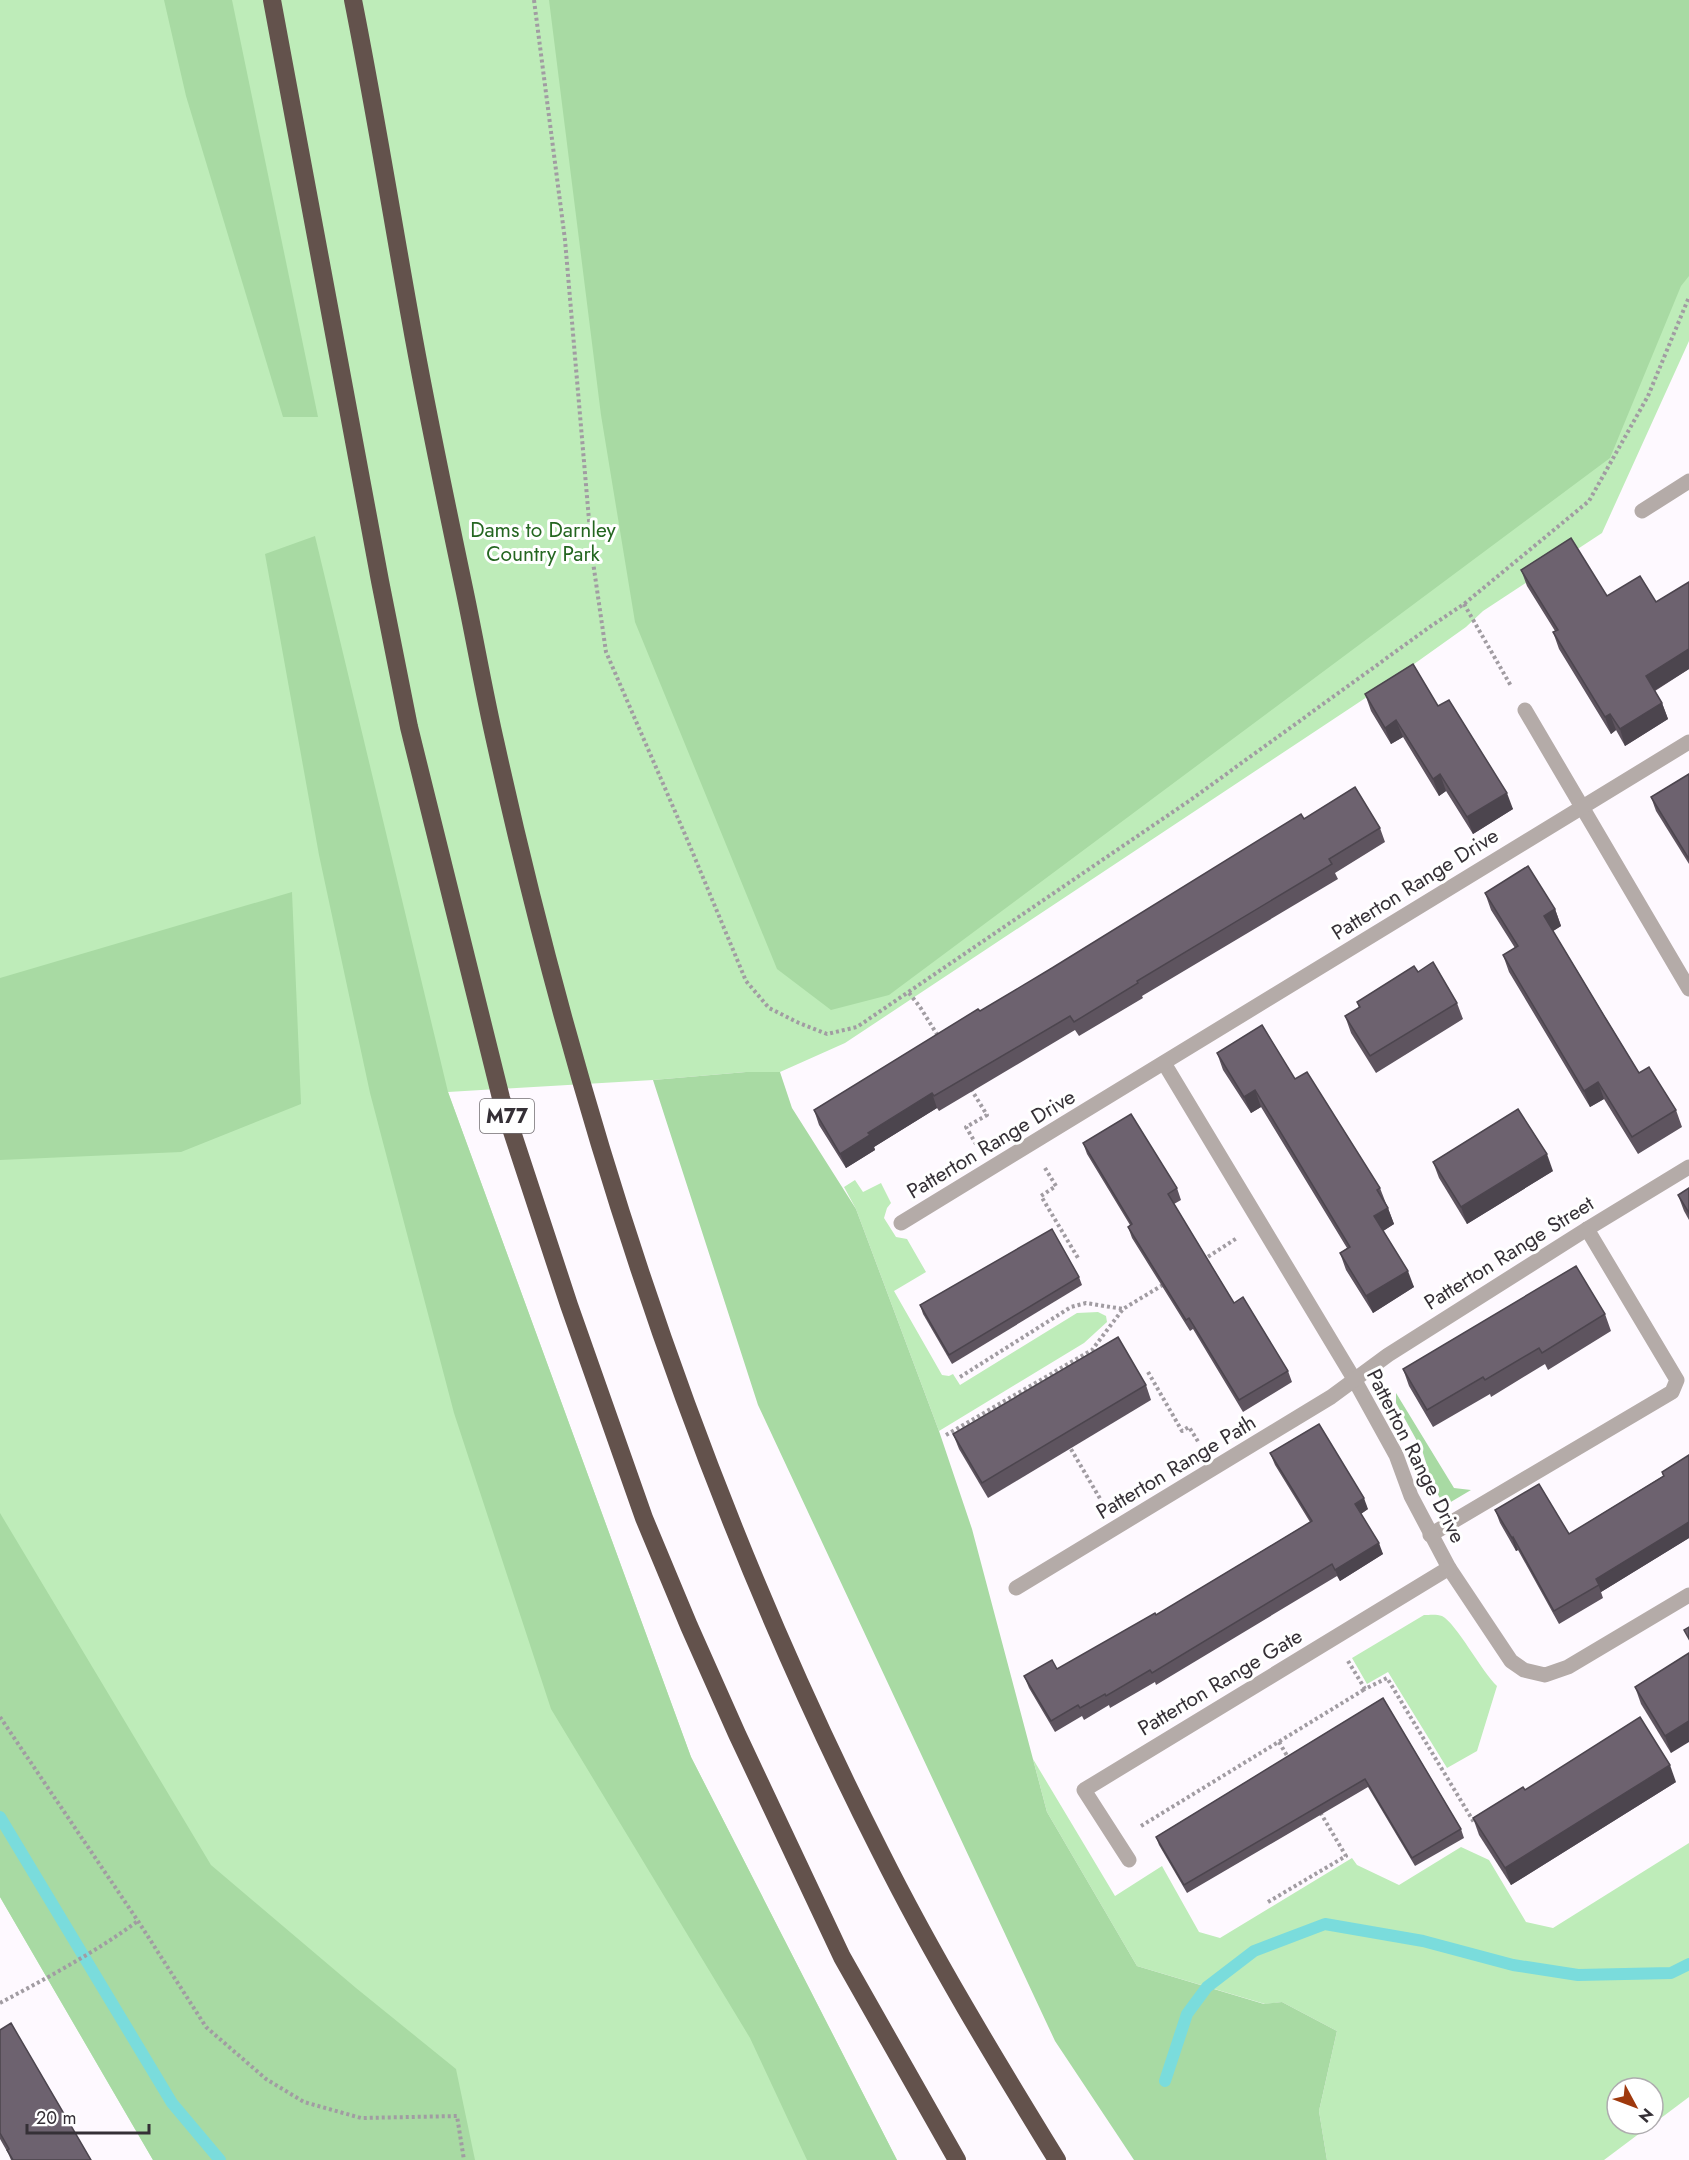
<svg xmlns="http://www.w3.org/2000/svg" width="1689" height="2160" viewBox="0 0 1689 2160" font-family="Jost,sans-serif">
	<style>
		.green { fill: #beecb9 }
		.forest { fill: #a8daa3 }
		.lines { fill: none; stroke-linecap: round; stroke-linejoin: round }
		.stream { stroke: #7adcdc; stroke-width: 12 }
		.path { stroke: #a19ca2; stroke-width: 4; stroke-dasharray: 3 3; stroke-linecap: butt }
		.service { stroke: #b4aba8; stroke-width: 15 }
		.minor { stroke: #b4aba8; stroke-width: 15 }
		.motorway { stroke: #63524c; stroke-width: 18 }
		.wall { fill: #5e545f }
		.shaded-wall { fill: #4c454e }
		.building { fill: #6d626f; stroke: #4c454e; stroke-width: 1.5 }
		.labels { text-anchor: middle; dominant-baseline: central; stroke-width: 6; stroke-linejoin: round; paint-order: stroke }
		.shield { fill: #fff; stroke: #726e72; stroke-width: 1.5 }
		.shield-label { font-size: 20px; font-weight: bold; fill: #353036 }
		.park-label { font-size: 21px; fill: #246620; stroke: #fff }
		.street-label { font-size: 21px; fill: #353036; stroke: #fff }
	</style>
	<rect width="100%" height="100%" fill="#fef9ff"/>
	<g class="green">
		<path d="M0,0H1689V341L1602,533L1483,611L1466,627L1379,689L845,1043L780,1072H746L653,1080L448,1092L691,1757L897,2160H153L0,1897Z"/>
		<path d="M855,1180L863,1192L881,1183L891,1203L887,1208L884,1218L896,1237L907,1239L926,1272L894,1291L942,1375L949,1376L953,1374L960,1385L1077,1313L1098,1312L1106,1316L1107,1322L1084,1343L939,1431L856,1209L844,1187Z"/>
		<path d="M1424,1615C1429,1615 1437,1614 1442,1616C1456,1623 1482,1672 1497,1686L1477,1751L1447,1768L1388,1672L1367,1684L1352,1658Z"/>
		<path d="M1033,1759L1115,1896L1162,1866L1199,1932L1220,1938L1352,1858L1357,1865L1399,1885L1461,1847L1489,1860L1526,1922L1553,1928L1689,1843V2097L1653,2124V2088H1617V2124H1652L1604,2160H1327L1319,2111L1337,2031L1282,2002L1265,2004L1137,1966L1047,1812Z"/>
	</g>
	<g class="forest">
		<path d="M164,0H232L318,417H283L186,96Z"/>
		<path d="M549,0H1689V276L1681,286L1610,458L889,995L831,1010L777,969L635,622L601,415Z"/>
		<path d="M315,536L448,1092L691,1757L897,2160H807L750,2038L551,1709L454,1413L370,1093L319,855L265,554Z"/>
		<path d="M292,892L301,1104L181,1152L0,1160V978Z"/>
		<path d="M746,1072H780L792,1108L856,1209L939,1431L972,1529L1047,1812L1137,1966L1264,2004L1282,2002L1337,2031L1319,2111L1327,2160H1134L1055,2041L758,1405L653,1080Z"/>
		<path d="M1396,1393L1454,1488L1471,1490L1444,1506L1433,1485L1422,1450L1396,1403Z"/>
		<path d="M0,1513L211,1865L356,1988L456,2069L475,2160H153L0,1897Z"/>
	</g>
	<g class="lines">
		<g class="stream">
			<path d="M0,1817L172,2103L220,2160"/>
			<path d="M1165,2081L1187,2014L1207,1987L1254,1951L1325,1924L1423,1941L1513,1965L1578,1975L1671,1973L1689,1964"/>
		</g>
		<g class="path">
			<path d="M534,0L565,240L592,555L606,652L687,839L746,981L769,1008L799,1023L827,1034L857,1027L1189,801L1431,626L1464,604L1589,501L1648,396L1689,297"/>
			<path d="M1464,604L1511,686"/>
			<path d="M909,993L920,1007L938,1036"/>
			<path d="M971,1089L987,1115L966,1127L976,1144"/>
			<path d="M1045,1168L1056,1186L1041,1196L1078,1258"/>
			<path d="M1203,1260L1237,1238"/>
			<path d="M1148,1372L1182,1431L1189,1427L1199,1443"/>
			<path d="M960,1377L1071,1307L1086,1303L1123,1309"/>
			<path d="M946,1435L1092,1350L1123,1309L1166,1283"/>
			<path d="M1068,1444L1102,1502"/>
			<path d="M1348,1661L1365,1689L1387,1678L1475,1824"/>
			<path d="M0,1717L138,1921L206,2027L266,2079L304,2102L361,2118L457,2116L464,2160"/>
			<path d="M1279,1742L1289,1759"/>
			<path d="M1141,1826L1365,1689"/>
			<path d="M1268,1902L1346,1856L1320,1812"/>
			<path d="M0,2003C47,1978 94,1953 138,1921"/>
		</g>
		<g class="service">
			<path d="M1642,511L1689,481"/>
			<path d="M1430,1535L1672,1392L1677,1380L1587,1229"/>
		</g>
		<g class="minor">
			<path d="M1525,710L1689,989"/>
			<path d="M1164,1063L1354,1379L1396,1455L1411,1496L1449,1568L1511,1661L1524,1670L1545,1675L1568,1667L1689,1595"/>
			<path d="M901,1223L1689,742"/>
			<path d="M1016,1588L1331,1397L1388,1355L1587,1229L1689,1167"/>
			<path d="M1129,1860L1084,1790L1449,1568"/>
		</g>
		<g class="motorway">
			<path d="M272,0L380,581L409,727L501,1098L569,1305L644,1518L689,1626L737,1734L842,1957L957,2160"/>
			<path d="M353,0C374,105 391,211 410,317C426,408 445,498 464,588C475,640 484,693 496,745C580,1126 703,1502 880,1851C933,1957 995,2059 1057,2160"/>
		</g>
	</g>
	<g class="wall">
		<path d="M1521,570L1607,596L1656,602L1689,582V669L1655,691L1662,703L1668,719L1625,746L1616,730L1611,734L1559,649L1553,632L1555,631L1527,586Z"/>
		<path d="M1365,694L1438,706L1513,809L1473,834L1446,791L1439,796L1403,737L1391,744L1371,711Z"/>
		<path d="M1689,774V864L1656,811L1651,797Z"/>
		<path d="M1304,819L1380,828L1385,842L1335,873L1338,879L1142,996L1143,998L1079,1036L1075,1030L939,1111L937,1108L874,1147L875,1150L846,1168L819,1125L814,1110Z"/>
		<path d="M1485,893L1555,909L1561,926L1553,931L1639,1073L1676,1110L1682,1127L1638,1154L1604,1099L1590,1107L1509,972L1503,955L1515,948L1491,910Z"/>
		<path d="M1418,972L1457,1003L1463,1019L1376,1073L1351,1033L1345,1016L1359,1008L1357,1002Z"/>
		<path d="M1217,1053L1295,1079L1380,1188L1394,1224L1383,1231L1414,1287L1373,1313L1346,1270L1340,1253L1347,1248L1261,1107L1251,1113L1223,1070Z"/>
		<path d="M1083,1143L1177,1188L1181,1200L1174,1204L1234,1303L1288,1371L1292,1382L1243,1412L1193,1329L1190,1331L1132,1238L1128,1227L1130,1225L1087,1154Z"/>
		<path d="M1433,1162L1553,1171L1467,1224L1439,1178Z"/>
		<path d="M1689,1188V1220L1684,1211L1678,1195Z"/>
		<path d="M1079,1277L1082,1285L952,1364L923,1314L920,1305Z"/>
		<path d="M1605,1314L1611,1331L1548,1370L1545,1364L1491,1397L1490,1394L1433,1427L1409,1386L1403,1369Z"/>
		<path d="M1146,1385L1151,1400L988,1498L959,1449L953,1434Z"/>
		<path d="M1270,1453L1368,1509L1361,1514L1383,1554L1340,1581L1337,1576L1156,1685L1155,1682L1110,1708L1109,1705L1084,1720L1082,1716L1055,1732L1029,1688L1024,1676L1057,1669L1156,1615L1310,1522L1275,1465Z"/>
		<path d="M1689,1455V1538L1601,1592L1603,1598L1559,1624L1518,1550L1516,1551L1500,1523L1495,1510L1569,1534L1663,1476L1662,1472Z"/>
		<path d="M1689,1653L1671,1753L1641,1704L1635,1687Z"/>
		<path d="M1383,1698L1461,1829L1464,1838L1415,1866L1368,1787L1187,1893L1159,1845L1156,1837Z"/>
		<path d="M1676,1782L1511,1885L1479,1835L1473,1818L1525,1790Z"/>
		<path d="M0,2030L91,2160H11L8,2153L0,2139Z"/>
	</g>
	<g class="shaded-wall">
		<path d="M1689,649V669L1652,692L1646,676Z"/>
		<path d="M1662,703L1668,719L1625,746L1620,729Z"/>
		<path d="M1610,714L1616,730L1611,734L1605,717Z"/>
		<path d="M1396,720L1403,737L1391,744L1385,728Z"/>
		<path d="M1440,774L1446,791L1439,796L1433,779Z"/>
		<path d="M1507,793L1513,809L1473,834L1467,817Z"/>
		<path d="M1555,909L1561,926L1550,933L1544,916Z"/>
		<path d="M1598,1082L1604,1099L1590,1107L1584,1091Z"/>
		<path d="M1255,1090L1261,1107L1251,1113L1244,1097Z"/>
		<path d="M932,1093L937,1108L874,1147L875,1150L846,1168L840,1154L868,1133Z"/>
		<path d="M1547,1154L1553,1171L1467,1224L1461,1207Z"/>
		<path d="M1388,1208L1394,1224L1380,1233L1374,1216Z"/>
		<path d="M1408,1271L1414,1287L1373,1313L1366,1296Z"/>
		<path d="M1364,1498L1368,1509L1359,1515L1355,1504Z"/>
		<path d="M1689,1522V1538L1601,1592L1596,1579Z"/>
		<path d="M1513,1537L1518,1550L1516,1551L1512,1538Z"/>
		<path d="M1379,1543L1383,1554L1340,1581L1335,1570Z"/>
		<path d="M1689,1721V1742L1671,1753L1665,1736Z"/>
		<path d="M1670,1765L1676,1782L1511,1885L1505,1868Z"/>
	</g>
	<g class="building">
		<path d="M1571,538L1607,596L1640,576L1656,602L1689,582V649L1646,676L1662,703L1620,729L1610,714L1605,717L1553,632L1558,630L1521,570Z"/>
		<path d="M1413,664L1438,706L1449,700L1507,793L1467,817L1440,774L1433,779L1396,720L1385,728L1365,694Z"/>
		<path d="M1689,774V859L1651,797Z"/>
		<path d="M1355,787L1380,828L1329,859L1332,864L1137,981L1138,983L1074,1022L1070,1016L934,1096L932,1093L868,1133L870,1135L840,1154L814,1110L978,1009L980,1011L1052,968L1301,814L1304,819Z"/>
		<path d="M1528,866L1555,909L1544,916L1606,1019L1639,1073L1649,1067L1676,1110L1632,1137L1598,1082L1584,1091L1503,955L1518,946L1485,893Z"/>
		<path d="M1433,962L1457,1003L1370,1056L1345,1016L1360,1007L1357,1002L1414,966L1418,972Z"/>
		<path d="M1262,1025L1295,1079L1307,1072L1380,1188L1377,1190L1388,1208L1374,1216L1408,1271L1366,1296L1340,1253L1350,1247L1255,1090L1244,1097L1217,1053Z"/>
		<path d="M1518,1109L1547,1154L1461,1207L1433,1162Z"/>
		<path d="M1131,1114L1177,1188L1168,1194L1234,1303L1243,1297L1288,1371L1239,1400L1189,1318L1186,1320L1128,1227L1132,1224L1083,1143Z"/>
		<path d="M1689,1188V1213L1678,1195Z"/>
		<path d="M1052,1229L1079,1277L949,1355L920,1305Z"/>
		<path d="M1576,1266L1605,1314L1542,1353L1539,1348L1485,1380L1483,1377L1427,1410L1403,1369Z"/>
		<path d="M1118,1337L1146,1385L982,1483L953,1434Z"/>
		<path d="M1319,1424L1364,1498L1355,1504L1379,1543L1335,1570L1332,1564L1152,1673L1150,1670L1106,1696L1105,1694L1080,1708L1078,1705L1051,1721L1024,1676L1052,1660L1057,1669L1155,1613L1156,1615L1312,1521L1270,1453Z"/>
		<path d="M1689,1455V1522L1596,1579L1599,1585L1554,1611L1513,1537L1512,1538L1495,1510L1539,1484L1569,1534L1664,1476L1662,1472Z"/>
		<path d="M1689,1627V1639L1684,1630Z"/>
		<path d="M1689,1653V1721L1665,1736L1635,1687Z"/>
		<path d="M1383,1698L1461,1829L1412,1858L1365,1779L1184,1885L1156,1837Z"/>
		<path d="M1640,1717L1670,1765L1505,1868L1473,1818L1523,1787L1525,1790Z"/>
		<path d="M11,2023L91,2160H13L7,2150L9,2149L0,2133V2030Z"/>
	</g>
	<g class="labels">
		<rect class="shield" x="480" y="1099" width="54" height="34" rx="4.5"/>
		<g class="shield-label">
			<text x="507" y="1116">M77</text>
		</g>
		<g class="park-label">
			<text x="543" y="530">Dams to Darnley<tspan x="543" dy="24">Country Park</tspan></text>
		</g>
		<g class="street-label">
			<text transform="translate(1415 884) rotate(-32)">Patterton Range Drive</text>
			<text transform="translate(991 1144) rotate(-31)">Patterton Range Drive</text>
			<text transform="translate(1509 1253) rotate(-32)">Patterton Range Street</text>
			<text transform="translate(1416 1456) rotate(63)">Patterton Range Drive</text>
			<text transform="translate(1176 1467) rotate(-31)">Patterton Range Path</text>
			<text transform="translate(1220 1682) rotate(-31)">Patterton Range Gate</text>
		</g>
	</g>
	<g transform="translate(1635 2106) rotate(131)"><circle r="28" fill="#ffffff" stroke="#aeacaf" stroke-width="1.5"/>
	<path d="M0-4.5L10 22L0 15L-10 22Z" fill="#9f390d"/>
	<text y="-9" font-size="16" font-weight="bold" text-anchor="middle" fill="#353036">N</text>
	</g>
	<path d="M27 2124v9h122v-9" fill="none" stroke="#353036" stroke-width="3"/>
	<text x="36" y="2124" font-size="18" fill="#353036" stroke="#ffffff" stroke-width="4.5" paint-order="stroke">20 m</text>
</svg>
